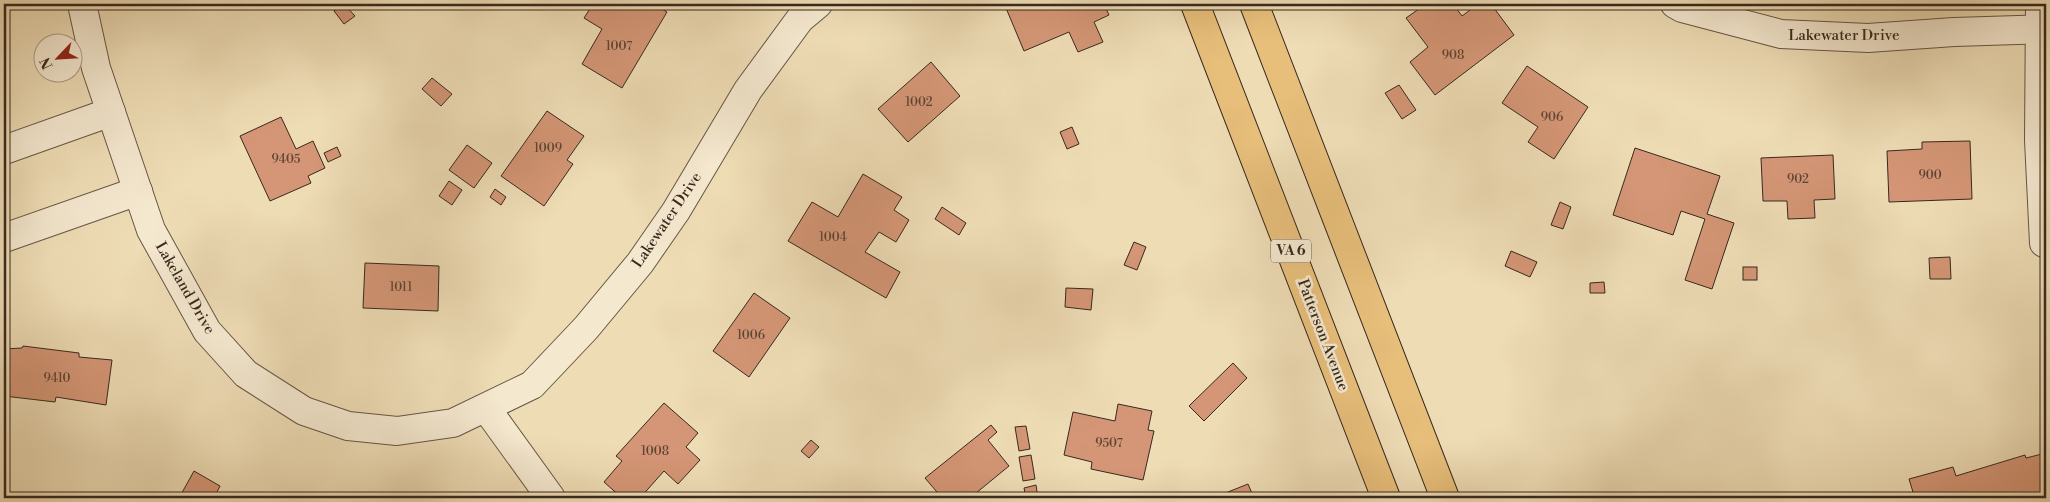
<svg xmlns="http://www.w3.org/2000/svg" width="2050" height="502" viewBox="0 0 2050 502" font-family="'Libre Bodoni',serif">
	<style>
		.building { fill: #d49676; stroke: #38291e }
		.lines { fill: none; stroke-linecap: round; stroke-linejoin: round }
		.minor-casing { stroke: #665644; stroke-width: 30 }
		.primary-casing { stroke: #38291e; stroke-width: 30 }
		.minor { stroke: #f4e8cf; stroke-width: 28 }
		.primary { stroke: #e7be7a; stroke-width: 28 }
		.labels { text-anchor: middle; dominant-baseline: central; stroke-width: 5; stroke-linejoin: round; paint-order: stroke }
		.number-label { font-size: 12px; fill: #5f4434 }
		.shield { fill: #f4e8cf; stroke: #706253; stroke-width: 1 }
		.shield-label { font-size: 14px; font-weight: bold; fill: #38291e }
		.street-label { font-size: 15px; fill: #38291e; stroke: #f4e8cf }
	</style>
	<rect width="100%" height="100%" fill="#eedcb5"/>
	<filter id="stains"><feTurbulence type="fractalNoise" baseFrequency=".004" numOctaves="4"/><feColorMatrix values="0 0 0 0 .2 0 0 0 0 .09 0 0 0 0 .02 0 0 0 .5 -.17"/></filter>
	<radialGradient id="worn" r=".72"><stop offset=".6" stop-color="#630" stop-opacity="0"/><stop offset="1" stop-color="#630" stop-opacity=".3"/></radialGradient>
	<g class="building">
		<path d="M344,4L355,16L344,24L334,11Z"/>
		<path d="M593,4H653L667,12L622,88L582,64L602,29L584,18Z"/>
		<path d="M1017,4H1104L1109,15L1094,22L1103,42L1078,52L1069,32L1024,51L1006,8Z"/>
		<path d="M1426,4H1453L1462,16L1478,4H1491L1514,35L1435,95L1410,62L1428,47L1406,18Z"/>
		<path d="M931,62L960,96L908,142L878,109Z"/>
		<path d="M1527,66L1588,107L1554,159L1528,142L1538,127L1502,103Z"/>
		<path d="M432,78L452,94L441,106L422,89Z"/>
		<path d="M1399,85L1416,110L1402,119L1385,93Z"/>
		<path d="M547,111L584,136L567,160L573,164L544,206L501,176Z"/>
		<path d="M281,117L296,149L313,141L325,168L308,176L311,183L270,201L240,136Z"/>
		<path d="M1072,127L1079,144L1067,149L1060,132Z"/>
		<path d="M1970,141L1972,199L1889,202L1887,151L1922,149V142Z"/>
		<path d="M467,145L492,163L474,188L449,170Z"/>
		<path d="M337,147L341,156L328,162L324,153Z"/>
		<path d="M1635,148L1720,176L1707,214L1734,223L1712,289L1685,280L1705,219L1681,211L1673,235L1613,215Z"/>
		<path d="M1833,155L1835,199L1814,200L1815,218L1788,219L1787,201H1763L1761,158Z"/>
		<path d="M863,174L902,197L894,210L909,220L896,242L879,232L865,252L900,272L886,298L788,241L812,202L838,217Z"/>
		<path d="M449,181L462,190L452,205L439,196Z"/>
		<path d="M495,189L506,197L501,205L490,197Z"/>
		<path d="M1560,202L1571,207L1563,229L1551,225Z"/>
		<path d="M942,207L966,223L959,235L935,219Z"/>
		<path d="M1134,242L1146,247L1137,270L1124,265Z"/>
		<path d="M1511,251L1537,262L1530,277L1505,266Z"/>
		<path d="M1950,257L1951,279H1930L1929,258Z"/>
		<path d="M365,263L439,266L438,311L363,308Z"/>
		<rect x="1743" y="267" width="14" height="13"/>
		<path d="M1604,282L1605,293H1590V283Z"/>
		<path d="M1066,288L1093,289L1091,310L1065,307Z"/>
		<path d="M754,293L790,318L749,377L713,351Z"/>
		<path d="M23,346L79,353V357L112,360L106,405L56,397L55,402L4,396V349L22,348Z"/>
		<path d="M1233,363L1247,378L1204,421L1189,406Z"/>
		<path d="M664,403L698,433L686,447L700,460L678,484L664,471L640,498H622L604,482L622,461L616,456Z"/>
		<path d="M1118,404L1152,411L1148,430L1154,431L1143,480L1091,469L1092,462L1064,455L1073,412L1115,421Z"/>
		<path d="M991,425L997,432L988,440L1009,466L970,498H942L925,478Z"/>
		<path d="M1026,426L1030,449L1019,451L1015,427Z"/>
		<path d="M811,440L819,447L809,458L801,451Z"/>
		<path d="M2046,453V498H1912L1910,493L1913,492L1909,479L1953,467L1956,476L2025,455L2026,458Z"/>
		<path d="M1031,455L1035,479L1023,481L1019,457Z"/>
		<path d="M194,471L220,486L216,494L224,498H179Z"/>
		<path d="M1248,484L1254,498H1213Z"/>
		<path d="M1036,485L1038,498H1026L1024,488Z"/>
	</g>
	<g class="lines">
		<g class="minor-casing">
			<g id="minor">
				<path d="M82,4L96,68L151,230L207,331L246,374L304,411L348,426L397,431L453,423L532,385L586,328L640,263L676,211L748,90L800,19L818,4"/>
				<path d="M1675,4L1682,8L1781,34L1868,38L1954,32L2046,29"/>
				<path d="M2040,4L2039,140L2044,243"/>
				<path d="M4,150L111,112"/>
				<path d="M4,238L138,191"/>
				<path d="M486,408L551,498"/>
			</g>
		</g>
		<g class="primary-casing">
			<g id="primary">
				<path d="M1195,4L1386,498"/>
				<path d="M1254,4L1445,498"/>
			</g>
		</g>
		<use href="#minor" class="minor"/>
		<use href="#primary" class="primary"/>
	</g>
	<g class="labels">
		<g class="number-label">
			<text x="619" y="46">1007</text>
			<text x="1453" y="55">908</text>
			<text x="919" y="102">1002</text>
			<text x="1552" y="117">906</text>
			<text x="548" y="148">1009</text>
			<text x="286" y="159">9405</text>
			<text x="1930" y="175">900</text>
			<text x="1798" y="179">902</text>
			<text x="833" y="237">1004</text>
			<text x="401" y="287">1011</text>
			<text x="751" y="335">1006</text>
			<text x="57" y="378">9410</text>
			<text x="1109" y="443">9507</text>
			<text x="655" y="451">1008</text>
		</g>
		<rect class="shield" x="1271" y="239.5" width="40" height="23" rx="4"/>
		<g class="shield-label">
			<text x="1291" y="251">VA 6</text>
		</g>
		<g class="street-label">
			<text x="1844" y="35">Lakewater Drive</text>
			<text transform="translate(667 220) rotate(-56)">Lakewater Drive</text>
			<text transform="translate(185 288) rotate(60)">Lakeland Drive</text>
			<text transform="translate(1323 335) rotate(69)">Patterson Avenue</text>
		</g>
	</g>
	<rect width="2050" height="502" fill="none" stroke="#eedcb5" stroke-width="20"/>
	<rect x="5" y="5" width="2040" height="492" fill="none" stroke="#38291e" stroke-width="2.5"/>
	<rect x="10" y="10" width="2030" height="482" fill="none" stroke="#38291e"/>
	<g transform="translate(58 58) rotate(245)"><circle r="24" fill="#f4e8cf" stroke="#a99c88"/>
	<path d="M0-4L9 19L0 12L-9 19Z" fill="#8f2418"/>
	<text y="-8" font-size="14" font-weight="bold" text-anchor="middle" fill="#38291e">N</text>
	</g>
	<rect width="100%" height="100%" filter="url(#stains)"/>
	<rect width="100%" height="100%" fill="url(#worn)"/>
</svg>
